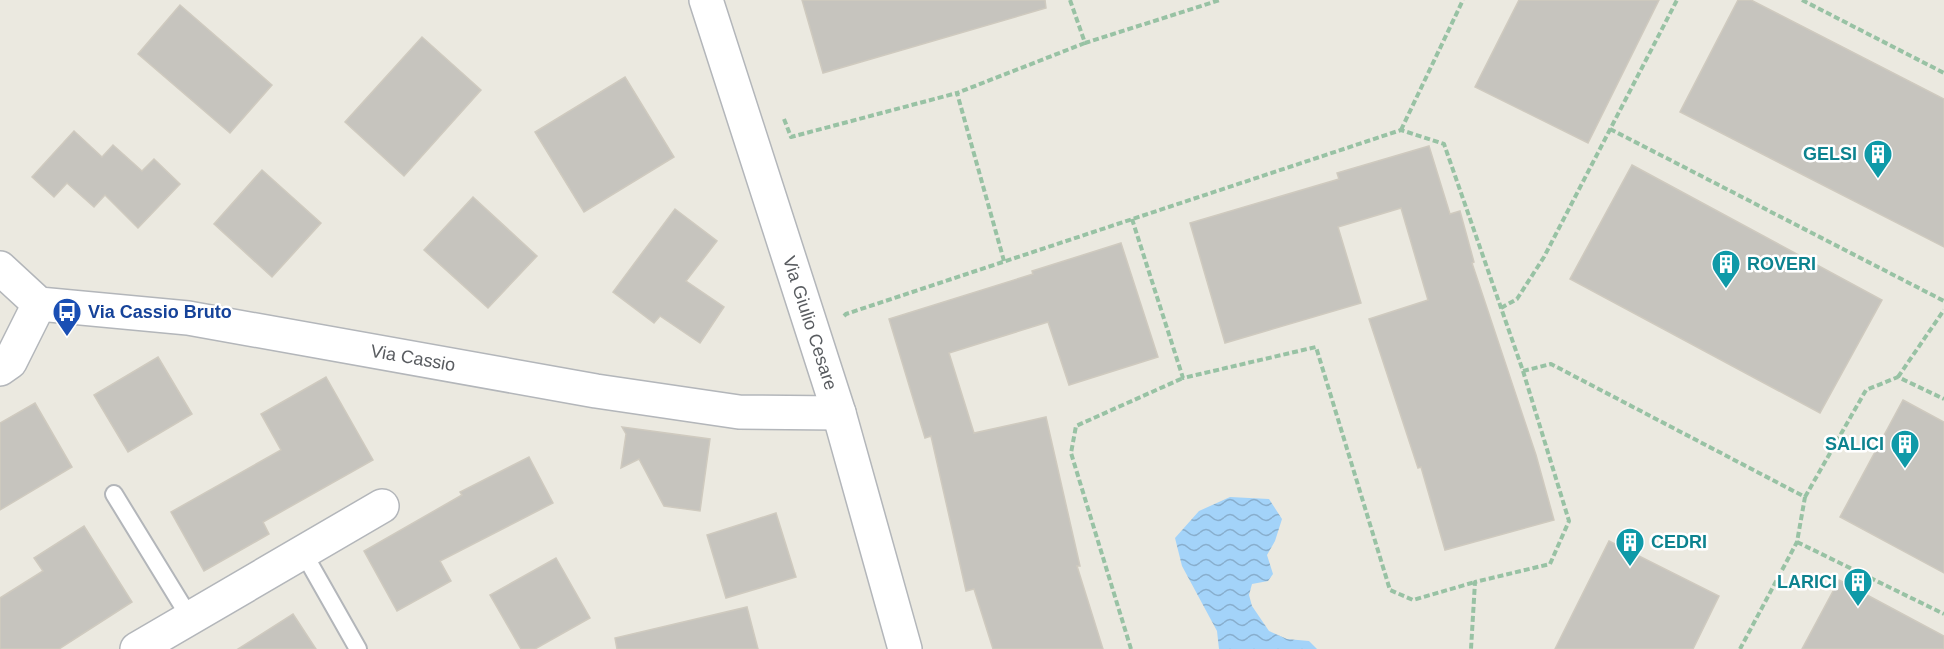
<svg xmlns="http://www.w3.org/2000/svg" width="1944" height="649" viewBox="0 0 1944 649" font-family="Arial,sans-serif">
	<style>
		.water { fill: url(#water-waves) }
		.building { fill: #c6c4be; stroke: #cfcabf; stroke-width: 1.5 }
		.lines { fill: none; stroke-linecap: round; stroke-linejoin: round }
		.service-casing { stroke: #b3b6ba; stroke-width: 20 }
		.minor-casing { stroke: #b3b6ba; stroke-width: 36 }
		.path { stroke: #98c2a4; stroke-width: 4; stroke-dasharray: 6 3; stroke-linecap: butt }
		.service { stroke: #fff; stroke-width: 16 }
		.minor { stroke: #fff; stroke-width: 33 }
		.labels { text-anchor: middle; dominant-baseline: central; stroke-width: 5; stroke-linejoin: round; paint-order: stroke }
		.culture-label { font-size: 18px; font-weight: bold; fill: #0d838f; stroke: #fff; text-anchor: end }
		.transit-label { font-size: 18px; font-weight: bold; fill: #164399; stroke: #fff; text-anchor: start }
		.street-label { font-size: 18px; fill: #595c60; stroke: #fff }
	</style>
	<defs>
		<pattern id="water-waves" width="16" height="10" patternUnits="userSpaceOnUse" patternTransform="scale(1.5)"><rect width="16" height="10" fill="#a3d3f9"/><path d="M0 5q4-4 8 0t8 0" fill="none" stroke="#88aecd"/></pattern>
	</defs>
	<rect width="100%" height="100%" fill="#ebe9e0"/>
	<path class="water" d="M1230,497L1269,499L1282,519L1275,541L1267,555L1273,574L1268,581L1252,584L1249,595L1252,606L1269,631L1287,639L1309,641L1317,649H1219L1217,631L1182,566L1175,538L1199,511Z"/>
	<g class="building">
		<path d="M802,0H1045L1046,8L823,73Z"/>
		<path d="M1519,0H1659L1588,143L1475,87Z"/>
		<path d="M1738,0H1751L1944,99V247L1680,112Z"/>
		<path d="M180,5L272,85L230,133L138,54Z"/>
		<path d="M422,37L481,90L404,176L345,122Z"/>
		<path d="M625,77L674,157L584,212L535,132Z"/>
		<path d="M74,131L102,157L113,145L142,171L154,159L180,184L138,228L105,195L94,207L67,183L54,197L32,177Z"/>
		<path d="M1429,146L1450,214L1460,211L1474,262L1472,263L1536,455L1554,520L1445,550L1421,467L1418,468L1369,319L1428,300L1401,208L1338,227L1361,303L1225,343L1190,223L1339,179L1337,173Z"/>
		<path d="M1632,165L1882,300L1820,413L1570,279Z"/>
		<path d="M262,170L321,223L272,277L214,224Z"/>
		<path d="M473,197L537,256L488,308L424,250Z"/>
		<path d="M675,209L717,241L686,281L724,307L700,343L660,316L654,323L613,292Z"/>
		<path d="M1121,243L1158,357L1069,385L1048,322L949,353L974,433L1046,417L1080,566H1077L1103,649H993L974,589L966,591L931,436L925,438L889,319L1033,274L1032,271Z"/>
		<path d="M158,357L192,414L128,452L94,395Z"/>
		<path d="M326,377L373,460L263,522L269,534L204,571L171,512L281,450L261,414Z"/>
		<path d="M1903,400L1944,422V573L1840,517Z"/>
		<path d="M35,403L72,467L0,510V423Z"/>
		<path d="M622,427L710,439L700,511L664,506L639,459L621,468L626,434Z"/>
		<path d="M529,457L553,503L440,561L451,581L397,611L364,551L462,495L460,492Z"/>
		<path d="M776,513L796,577L726,598L707,535Z"/>
		<path d="M84,526L132,602L59,649H0V598L43,571L34,558Z"/>
		<path d="M1609,541L1719,596L1693,649H1555Z"/>
		<path d="M556,558L590,618L535,649H521L490,595Z"/>
		<path d="M1839,580L1944,636V649H1802Z"/>
		<path d="M747,607L758,649H617L615,638Z"/>
		<path d="M293,614L316,649H238Z"/>
	</g>
	<g class="lines">
		<g class="service-casing">
			<g id="service">
				<path d="M114,494L190,618"/>
				<path d="M303,552L358,649"/>
			</g>
		</g>
		<g class="minor-casing">
			<g id="minor">
				<path d="M706,0L839,413L905,649"/>
				<path d="M0,268L39,304L188,318L596,391L739,412L839,413"/>
				<path d="M0,369L10,362L39,304"/>
				<path d="M137,649L382,506"/>
			</g>
		</g>
		<g class="path">
			<path d="M1070,0L1085,43L1220,0"/>
			<path d="M1802,0L1944,73"/>
			<path d="M784,119L791,137L957,93"/>
			<path d="M1610,129L1944,301"/>
			<path d="M1401,130L1463,0"/>
			<path d="M1132,219L1183,378L1316,347L1390,590L1413,600L1475,582"/>
			<path d="M1004,261L957,93L1085,43"/>
			<path d="M1501,308L1517,299L1544,257L1677,0"/>
			<path d="M844,316L846,314L1401,130L1444,144L1523,371L1569,521L1550,564L1475,582L1471,649"/>
			<path d="M1523,371L1551,364L1805,497L1797,542L1740,649"/>
			<path d="M1898,377L1944,310"/>
			<path d="M1805,497L1866,390L1898,377L1944,399"/>
			<path d="M1797,542L1944,614"/>
			<path d="M1131,649L1071,453L1076,426L1183,378"/>
		</g>
		<use href="#service" class="service"/>
		<use href="#minor" class="minor"/>
	</g>
	<defs>
		<g id="building-pin" transform="scale(1.5)"><path d="M0 17L-7.5 6A9.5 9.5 0 1 1 7.5 6Z" fill="#0f9aa8" stroke="#fff"/><path d="M-4-6H4V6H1V3H-1V6H-4ZM-2.5-4.3h1.7v1.8h-1.7ZM.8-4.3h1.7v1.8H.8ZM-2.5-1h1.7V.8h-1.7ZM.8-1h1.7V.8H.8Z" fill="#fff"/></g>
		<g id="bus-pin" transform="scale(1.5)"><path d="M0 17L-7.5 6A9.5 9.5 0 1 1 7.5 6Z" fill="#1a4fb4" stroke="#fff"/><path d="M-5-6H5V4H4V6H2V4H-2V6H-4V4H-5ZM-3.5-4V0h7V-4ZM-3.5 1.2v1.5H-2V1.2ZM2 1.2v1.5H3.5V1.2Z" fill="#fff"/></g>
	</defs>
	<g fill-rule="evenodd">
		<use href="#building-pin" x="1878" y="154"/>
		<use href="#building-pin" x="1726" y="264"/>
		<use href="#bus-pin" x="67" y="312"/>
		<use href="#building-pin" x="1905" y="444"/>
		<use href="#building-pin" x="1630" y="542"/>
		<use href="#building-pin" x="1858" y="582"/>
	</g>
	<g class="labels">
		<g class="culture-label">
			<text x="1857" y="154">GELSI</text>
			<text x="1747" y="264" text-anchor="start">ROVERI</text>
			<text x="1884" y="444">SALICI</text>
			<text x="1651" y="542" text-anchor="start">CEDRI</text>
			<text x="1837" y="582">LARICI</text>
		</g>
		<g class="transit-label">
			<text x="88" y="312">Via Cassio Bruto</text>
		</g>
		<g class="street-label">
			<text transform="translate(810 323) rotate(72)">Via Giulio Cesare</text>
			<text transform="translate(413 358) rotate(10)">Via Cassio</text>
		</g>
	</g>
</svg>
